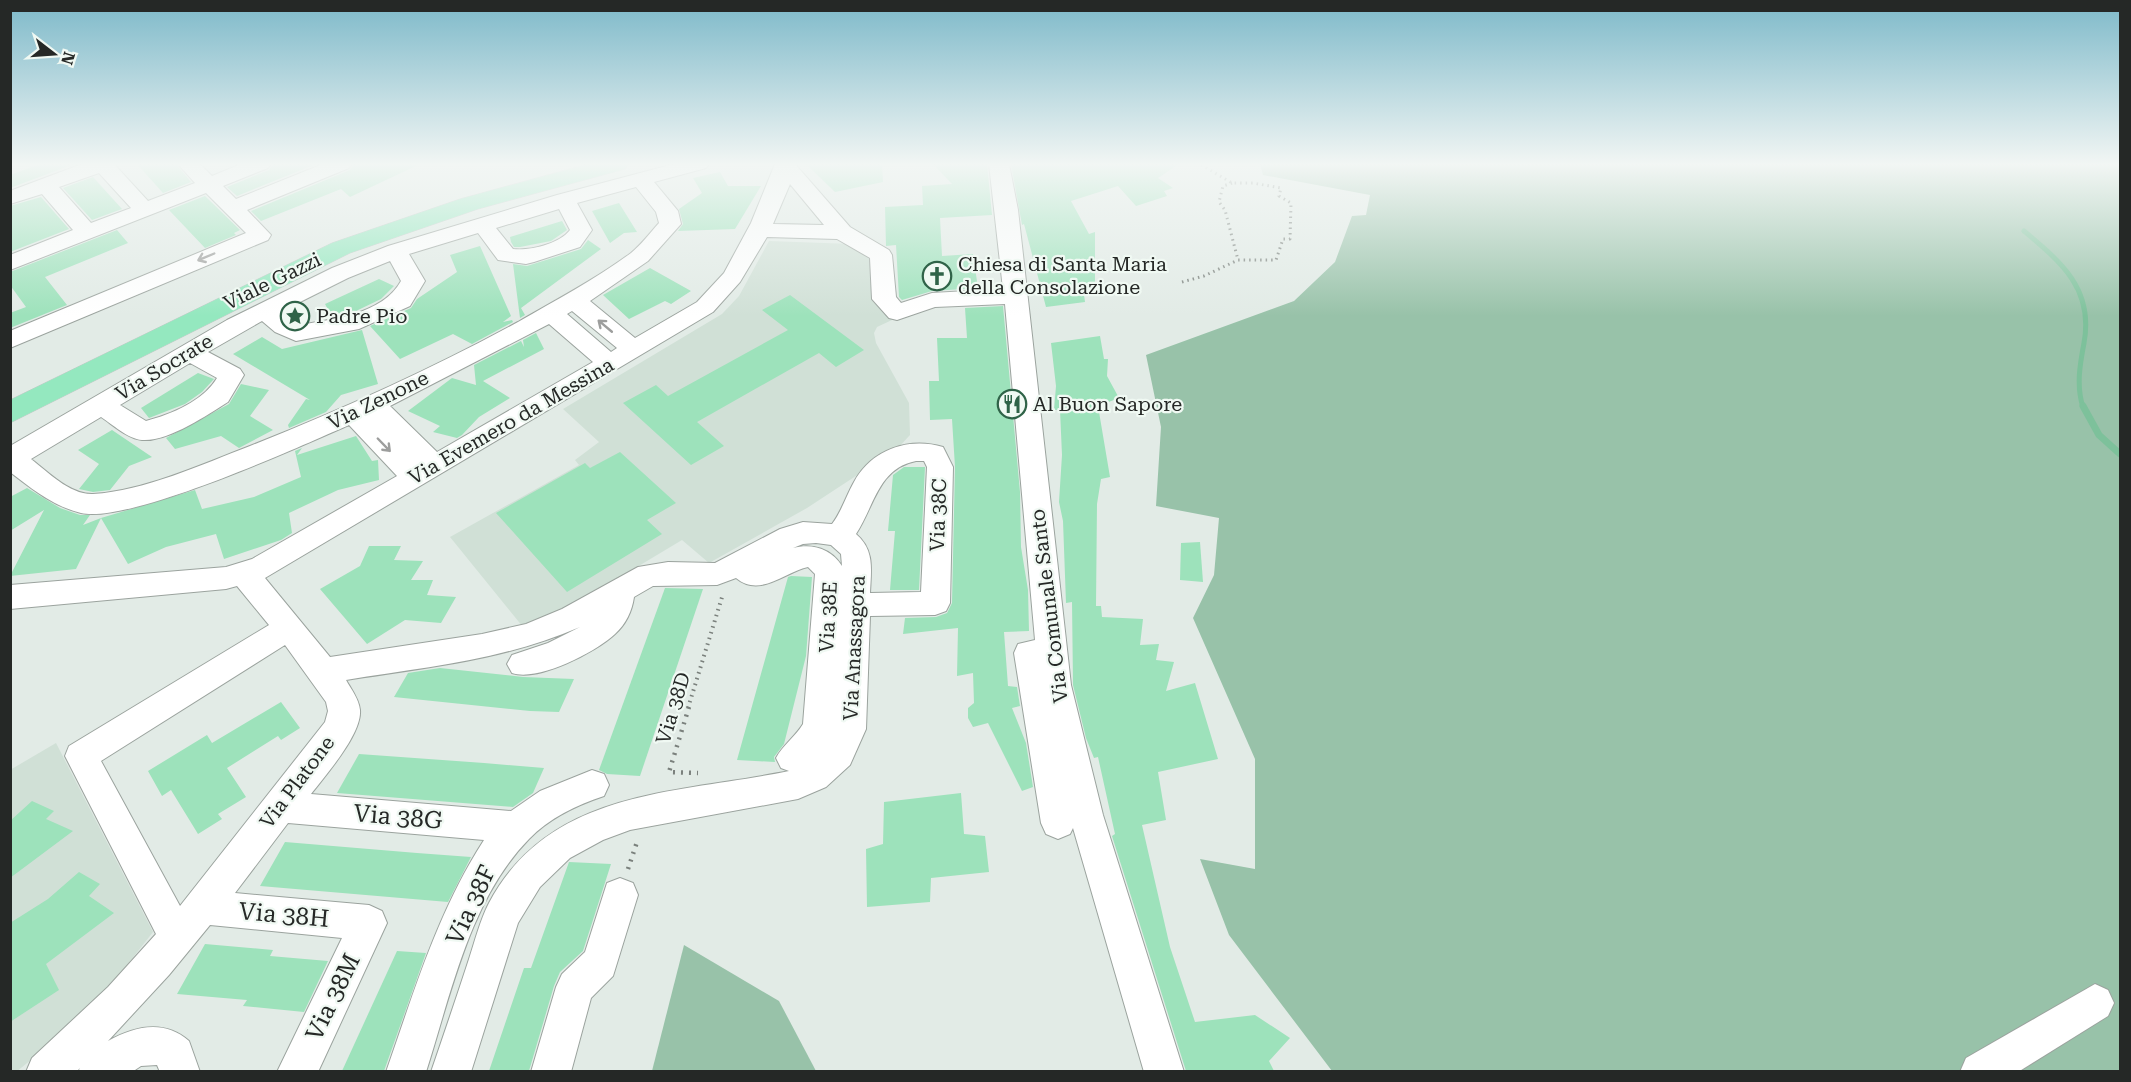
<svg xmlns="http://www.w3.org/2000/svg" width="2131" height="1082" viewBox="0 0 2131 1082" font-family="'Roboto Serif',serif">
	<style>
		.built { fill: #d0e0d6 }
		.green { fill: #98c2a9 }
		.lines { fill: none; stroke-linecap: round; stroke-linejoin: round }
		.stream-far1 { stroke: #7dc19b; stroke-width: 5 }
		.stream { stroke: #7dc19b; stroke-width: 7 }
		.building { fill: #9de2bb }
		.minor-casing { stroke: #9ba39e; stroke-width: 2 }
		.major-casing { stroke: #c6c7c7; stroke-width: 1 }
		.path-far2 { stroke: #7a807c; stroke-width: 3; stroke-dasharray: 1.5 4; stroke-linecap: butt }
		.path-far1 { stroke: #7a807c; stroke-width: 4; stroke-dasharray: 1.5 4.5; stroke-linecap: butt }
		.path { stroke: #7a807c; stroke-width: 4.5; stroke-dasharray: 2 6; stroke-linecap: butt }
		.minor { fill: #fff; fill-rule: evenodd }
		.major { fill: #94e8bf; fill-rule: evenodd }
		.oneway { stroke: #9d9e9d }
		.labels { text-anchor: middle; dominant-baseline: central; stroke-width: 4.5; stroke-linejoin: round; paint-order: stroke }
		.poi-label { font-size: 20px; fill: #252826; stroke: #f0f9f3; text-anchor: start }
		.street-label { font-size: 20px; fill: #252826; stroke: #f0f9f3 }
		.near-street-label { font-size: 24px; fill: #252826; stroke: #f0f9f3 }
	</style>
	<rect width="100%" height="100%" fill="#e2ebe6"/>
	<g class="built">
		<path d="M769,241L852,244L867,256L874,266L876,301L892,320L877,327L874,333L876,343L909,403L910,435L897,449L807,508L709,563L682,540L587,597L523,627L450,537L579,465L575,460L599,442L563,409L722,314L739,296Z"/>
		<path d="M56,743L153,932L116,979L58,1038L16,1072L10,1071V770Z"/>
	</g>
	<g class="green">
		<path d="M1260,164H2120V1071H1332L1229,935L1200,859L1255,869V759L1193,618L1214,575L1219,518L1156,506L1161,427L1146,355L1294,301L1335,262L1352,216L1366,215L1370,195L1263,175Z"/>
		<path d="M684,945L779,1001L816,1071H652Z"/>
	</g>
	<g class="lines">
		<path class="stream-far1" d="M2024,231C2061,262 2094,289 2084,343C2080,364 2076,386 2083,407"/>
		<path class="stream" d="M2083,406L2099,435L2120,454"/>
	</g>
	<g class="building">
		<path d="M40,164H74L10,188V175Z"/>
		<path d="M137,164H176L191,182L163,193Z"/>
		<path d="M273,164H316L237,196L227,187L269,170Z"/>
		<path d="M354,164L418,165L350,197L341,189L261,221L251,211L350,170Z"/>
		<path d="M806,164H882L883,182L835,192Z"/>
		<path d="M933,164H987L992,215L940,218L942,256L973,254L978,288L932,291L902,300L899,297L896,245L886,246L885,207L923,205L922,186L952,184Z"/>
		<path d="M1011,164H1179L1158,178L1173,188L1164,191L1167,196L1136,206L1118,186L1071,201L1089,234L1095,232V286L1083,287L1085,302L1046,307L1024,224L1022,225Z"/>
		<path d="M720,172L728,186H761L735,229L678,231L683,224L679,209L702,193L693,178Z"/>
		<path d="M93,177L122,209L92,220L63,188Z"/>
		<path d="M205,196L240,230L234,233L236,235L205,248L169,210Z"/>
		<path d="M41,197L69,229L10,252V206Z"/>
		<path d="M619,203L637,232L624,233L610,243L592,211Z"/>
		<path d="M562,221L567,230L551,241L520,247H514L511,242L510,237Z"/>
		<path d="M117,230L128,243L45,277L67,305L10,328V313L26,307L10,285V272Z"/>
		<path d="M588,240L601,249L521,308L525,315L520,318L513,264L527,266L581,249Z"/>
		<path d="M480,246L511,316L503,322L512,320L513,322L472,344L453,334L400,359L370,326L411,308L417,299L457,272L450,255Z"/>
		<path d="M650,268L691,291L671,304L665,301L629,319L603,295Z"/>
		<path d="M379,279L394,286L381,299L356,311L332,317L325,304Z"/>
		<path d="M790,295L864,350L836,367L819,353L697,422L724,446L691,465L623,403L656,385L668,396L788,330L762,310Z"/>
		<path d="M1003,306L1020,492L1021,547L1028,590L1029,631L1004,632L1008,686L1017,687L1020,706L1012,708L1026,743L1033,787L1022,791L988,723L973,727L968,718V708L974,703L973,673L957,676L958,628L903,634L905,618L936,617L947,613L952,603L955,467L952,419L930,420L929,381H939L937,338H967L965,308Z"/>
		<path d="M362,330L378,384L341,395L326,412L289,428L288,425L306,399L310,400L233,354L262,337L282,349Z"/>
		<path d="M536,333L544,349L483,381L510,398L479,417L462,435L457,438L433,432L440,426L408,411L452,378L476,385L474,365L521,341L524,347L523,340Z"/>
		<path d="M1100,336L1104,359H1108L1107,376L1119,398L1098,406L1110,477L1101,479L1097,504L1096,606H1101L1102,617L1143,619L1140,645L1159,644L1156,660L1174,662L1166,691L1195,683L1218,759L1158,772L1166,820L1142,825L1170,947L1195,1022L1255,1015L1290,1038L1269,1061L1274,1071H1186L1112,836L1115,834L1098,757L1094,758L1086,738L1073,685L1072,602L1066,603L1063,521L1059,502L1062,455L1060,410H1054L1056,386L1051,343Z"/>
		<path d="M198,373L214,379L202,392L185,404L149,418L141,408Z"/>
		<path d="M241,384L269,390L250,416L273,430L239,448L221,436L175,449L166,438L229,404Z"/>
		<path d="M112,430L152,457L129,466L110,490L93,492L79,489L99,464L78,450Z"/>
		<path d="M356,436L372,461L378,460L379,480L338,490L289,513L292,533L281,540L224,559L216,534L166,547L128,564L101,518L195,490L202,509L254,497L301,477L295,451L302,448L297,455Z"/>
		<path d="M620,452L676,503L647,520L662,534L567,592L496,513L585,463L590,468Z"/>
		<path d="M904,467H925L919,590H890L895,531H888L893,475Z"/>
		<path d="M27,488L60,508L80,515H90L83,525L101,518L76,569L10,576L44,510L10,531V497Z"/>
		<path d="M1200,542L1203,582L1180,580L1181,543Z"/>
		<path d="M369,546H401L394,560L423,561L411,580H433L427,595L456,597L441,623L405,620L367,644L320,589L360,566Z"/>
		<path d="M791,576L812,577L806,656L784,744L774,757L775,762L737,760L788,577Z"/>
		<path d="M665,588L703,589L640,776L607,774L599,770Z"/>
		<path d="M440,668L523,677L574,679L559,712L530,711L394,697L408,673Z"/>
		<path d="M281,702L300,728L281,740L278,736L227,768L246,797L218,814L222,819L198,834L171,790L162,796L148,771L207,735L212,743Z"/>
		<path d="M359,754L484,763L544,768L533,793L513,807L337,793Z"/>
		<path d="M961,793L964,834L985,836L989,872L931,878L930,902L867,907L866,849L883,844L884,802Z"/>
		<path d="M32,801L54,811L46,819L73,831L10,878V821Z"/>
		<path d="M285,842L417,853L471,857L448,902L260,886Z"/>
		<path d="M569,862L611,864L583,951L560,972L554,986L529,1071H489L524,968H531Z"/>
		<path d="M79,872L100,884L89,896L114,913L46,964L59,990L10,1022V923L48,899Z"/>
		<path d="M205,944L273,950L270,956L328,961L304,1012L243,1006L247,1000L177,994Z"/>
		<path d="M397,951L426,953L384,1071H342Z"/>
	</g>
	<g class="lines">
		<g class="minor-casing">
			<g id="minor">
				<path d="M82,164H114L148,201L195,183L178,164H200L212,176L241,164H271L268,168L223,186L236,199L323,164H352L349,168L247,210L271,235L268,240L10,348V331L246,233L206,193L10,270V255L73,230L42,194L10,204V191ZM99,173L131,208L91,223L59,187Z"/>
				<path d="M674,164H709L706,168L654,182L678,211L681,224L648,261L590,301L635,338L697,302L724,273L751,223L775,164H795L850,227L889,250L892,255L896,297L901,303L932,293L1003,289L989,164H1009L1018,210L1071,685L1103,815L1184,1072H1144L1073,828L1070,834L1058,839L1046,834L1041,823L1014,653L1018,644L1035,640L1005,304L935,307L897,320L889,318L872,299L870,258L837,239L767,237L740,282L713,312L265,578L330,657L482,634L526,624L562,609L638,567L668,562L715,563L780,529L803,522L832,524C842,511 846,496 854,482C872,449 909,437 943,447L953,467L950,603L946,611L935,615L870,616L866,729L850,765L826,787L798,799L630,830L603,840L570,858L540,887L518,923L471,1072H431C444,1034 457,996 469,959C475,941 480,920 489,903C550,788 678,794 789,771L781,768L776,758C783,745 795,737 803,724L815,574L808,567C785,572 760,598 736,578L717,585L653,586L634,597C632,611 626,624 615,634C596,652 538,682 512,673L507,664L512,655L548,643L580,627C504,660 427,667 346,680C351,689 359,699 360,710C362,734 325,776 311,794L511,811L540,791L592,770L604,774L609,785L604,796C577,805 549,818 529,839C470,899 451,994 426,1072H386C414,992 438,911 484,840L288,823L235,893L369,905L382,911L387,923L318,1072H277L342,938L210,925L169,975L108,1041C135,1026 164,1019 189,1041L200,1072H160L157,1065L141,1066L132,1072H78L80,1068L76,1072H26L32,1058L108,987L156,934L65,756L69,746L269,625L237,586L226,589L10,609V585L226,567L252,559L397,476L349,425C299,447 129,524 81,513C53,506 32,489 10,472V446L227,320L332,268L388,246L557,195ZM790,184L824,225L773,224ZM636,187L656,212L659,223C650,233 641,245 631,253C596,279 556,300 518,322C432,369 341,410 250,446C203,464 144,491 93,494C70,495 48,472 31,459L101,417C112,424 128,439 142,440C168,442 207,415 228,402L244,375L240,369L208,352L262,321L275,332L296,341L359,329L410,306L425,281L409,254L478,233L498,260L526,264L534,262L580,247L592,230L577,203ZM559,209L570,230C559,244 530,251 513,249L496,228ZM390,261L401,281C383,314 334,319 299,325L280,312L348,278ZM572,311L617,348L611,352L567,314ZM549,324L593,362L437,452L390,406ZM190,363L217,378C203,401 172,414 146,421L120,405ZM916,461H924L927,467L921,592L870,593C871,570 875,550 856,534C874,507 878,468 916,461ZM816,543L831,545L841,554L842,566C831,549 813,543 793,548L803,544ZM285,645L326,702L328,711L325,722L180,906L101,761Z"/>
				<path d="M620,878L633,883L638,895L613,976L591,998L571,1072H531L556,987L562,974L585,952L607,883Z"/>
				<path d="M2095,984L2108,990L2114,1003L2108,1016L2018,1072H1960L1966,1058Z"/>
			</g>
		</g>
		<g class="major-casing">
			<path id="major" d="M588,164H629L625,169L478,209L350,253L10,423V400L332,243L460,199Z"/>
		</g>
		<g class="path-far2">
			<path d="M1232,183L1223,186L1219,202L1225,210L1238,260"/>
			<path d="M1182,282L1204,276L1238,260H1276L1283,239H1290L1291,203L1279,196L1281,188L1253,183H1232L1200,164"/>
		</g>
		<path class="path-far1" d="M688,708L723,594"/>
		<g class="path">
			<path d="M689,707L669,772L698,773"/>
			<path d="M628,869L638,839"/>
		</g>
		<use href="#minor" class="minor"/>
		<use href="#major" class="major"/>
	</g>
	<defs><path id="oneway-shaft" d="M-6 0H5M1.5-3L5.5 0L1.5 3" fill="none" stroke-width="1.6" stroke-linecap="round" stroke-linejoin="round" transform="scale(1.5)"/></defs>
	<g class="oneway">
		<use href="#oneway-shaft" transform="translate(206 257) rotate(157)"/>
		<use href="#oneway-shaft" transform="translate(605 326) rotate(-140)"/>
		<use href="#oneway-shaft" transform="translate(384 445) rotate(46)"/>
	</g>
	<linearGradient id="sky" x2="0" y2="1"><stop stop-color="#7db9c9"/><stop offset="0.52" stop-color="#f2f6f4"/><stop offset="1" stop-color="#f2f6f4" stop-opacity="0"/></linearGradient>
	<rect width="2131" height="316" fill="url(#sky)"/>
	<defs>
		<g id="church-ring" transform="scale(1.5)"><circle r="9.5" fill="#f0f9f3" stroke="#2f6348" stroke-width="1.5"/><path d="M-1.2-6h2.4v3.5h3.3v2.4h-3.3V6h-2.4V-.1h-3.3v-2.4h3.3Z" fill="#2f6348"/></g>
		<g id="sight-ring" transform="scale(1.5)"><circle r="9.5" fill="#f0f9f3" stroke="#2f6348" stroke-width="1.5"/><path d="M0-6L1.8-2.2L6-1.7L2.9 1.2L3.7 5.4L0 3.3L-3.7 5.4L-2.9 1.2L-6-1.7L-1.8-2.2Z" fill="#2f6348"/></g>
		<g id="restaurant-ring" transform="scale(1.5)"><circle r="9.5" fill="#f0f9f3" stroke="#2f6348" stroke-width="1.5"/><path d="M-5-6h1v4h1v-4h1v4h1v-4h1v5L-1.5 .5V6h-2V.5L-5-1ZM5-6V6H3V1.5H1.5Q1.5-4 5-6Z" fill="#2f6348"/></g>
	</defs>
	<g fill-rule="evenodd">
		<use href="#church-ring" x="937" y="276"/>
		<use href="#sight-ring" x="295" y="316"/>
		<use href="#restaurant-ring" x="1012" y="404"/>
	</g>
	<g class="labels">
		<g class="poi-label">
			<text x="958" y="264">Chiesa di Santa Maria<tspan x="958" dy="23">della Consolazione</tspan></text>
			<text x="316" y="316">Padre Pio</text>
			<text x="1033" y="404">Al Buon Sapore</text>
		</g>
		<g class="street-label">
			<text transform="translate(272 281) rotate(-26)">Viale Gazzi</text>
			<text transform="translate(164 367) rotate(-31)">Via Socrate</text>
			<text transform="translate(378 400) rotate(-26)">Via Zenone</text>
			<text transform="translate(511 421) rotate(-30)">Via Evemero da Messina</text>
			<text transform="translate(938 515) rotate(-88)">Via 38C</text>
			<text transform="translate(1049 606) rotate(-97)">Via Comunale Santo</text>
			<text transform="translate(828 617) rotate(-87)">Via 38E</text>
			<text transform="translate(854 648) rotate(-87)">Via Anassagora</text>
			<text transform="translate(673 708) rotate(-73)">Via 38D</text>
			<text transform="translate(297 782) rotate(-53)">Via Platone</text>
		</g>
		<g class="near-street-label">
			<text transform="translate(398 817) rotate(5)">Via 38G</text>
			<text transform="translate(471 905) rotate(-65)">Via 38F</text>
			<text transform="translate(284 915) rotate(5)">Via 38H</text>
			<text transform="translate(333 997) rotate(-64)">Via 38M</text>
		</g>
	</g>
	<rect width="2131" height="1082" fill="none" stroke="#252826" stroke-width="24"/>
	<g transform="translate(54 54) rotate(107)" stroke="#f0f9f3" stroke-width="4.5" paint-order="stroke">
	<path d="M0-4.5L10 22L0 15L-10 22Z" fill="#252826"/>
	<text y="-9" font-size="16" font-weight="bold" text-anchor="middle" fill="#252826">N</text>
	</g>
</svg>
